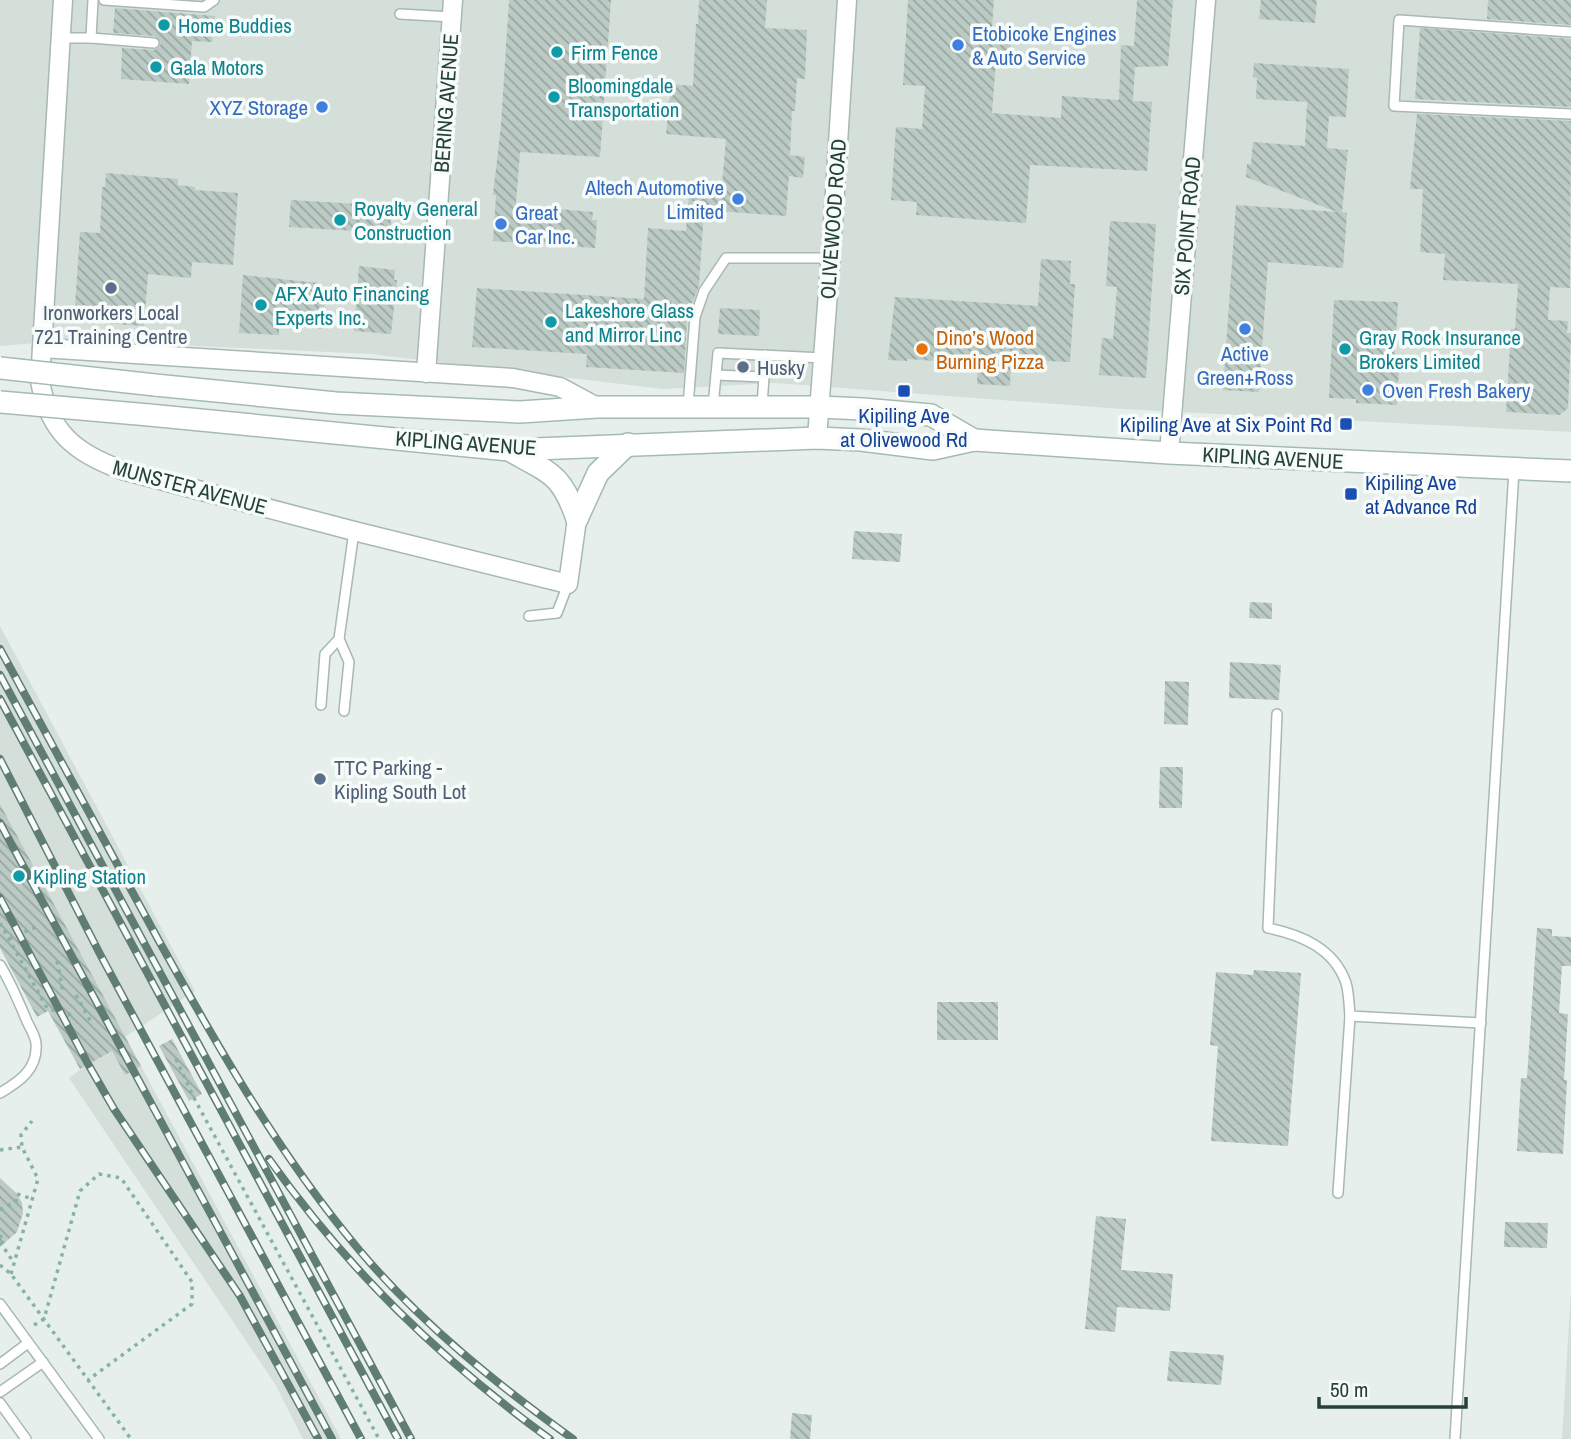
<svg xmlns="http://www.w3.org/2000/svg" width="1571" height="1439" viewBox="0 0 1571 1439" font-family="'Archivo Narrow',sans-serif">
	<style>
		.built { fill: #d4dfda }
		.building { fill: url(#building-back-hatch) }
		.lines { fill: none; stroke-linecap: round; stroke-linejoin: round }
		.service-casing { stroke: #a8b8b2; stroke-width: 12 }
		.minor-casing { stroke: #a8b8b2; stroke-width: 21 }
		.secondary-casing { stroke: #a4bbb3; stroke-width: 24 }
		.path { stroke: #86b3a5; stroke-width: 3.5; stroke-dasharray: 3.5 5; stroke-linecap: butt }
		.service { stroke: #fff; stroke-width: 9 }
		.minor { stroke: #fff; stroke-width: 18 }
		.secondary { stroke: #fff; stroke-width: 21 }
		.rail-casing { stroke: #5f7d75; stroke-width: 8 }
		.rail { stroke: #f7fbf9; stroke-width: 5; stroke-dasharray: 16; stroke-linecap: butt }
		.secondary-bridge-casing { stroke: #a4bbb3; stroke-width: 24; stroke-linecap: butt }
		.secondary-bridge { stroke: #fff; stroke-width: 21 }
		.culture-dot { fill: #0f9aa8; stroke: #f7fbf9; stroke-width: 2.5 }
		.shop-dot { fill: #3f7fe0; stroke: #f7fbf9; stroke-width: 2.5 }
		.service-dot { fill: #5c6f8a; stroke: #f7fbf9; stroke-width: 2.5 }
		.food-dot { fill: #e8710a; stroke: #f7fbf9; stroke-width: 2.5 }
		.transit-dot { fill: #1a4fb4; stroke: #f7fbf9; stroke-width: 2.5 }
		.labels { text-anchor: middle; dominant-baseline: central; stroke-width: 7; stroke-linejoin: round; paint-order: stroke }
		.culture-label { font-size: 21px; fill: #0d838f; stroke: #f7fbf9; text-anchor: start }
		.shop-label { font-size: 21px; fill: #366cbe; stroke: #f7fbf9; text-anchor: start }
		.street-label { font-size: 21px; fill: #24423a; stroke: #f7fbf9 }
		.service-label { font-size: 21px; fill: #4e5e75; stroke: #f7fbf9; text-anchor: start }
		.food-label { font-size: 21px; fill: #c56008; stroke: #f7fbf9; text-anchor: start }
		.transit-label { font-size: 21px; fill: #164399; stroke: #f7fbf9 }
	</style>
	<defs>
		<pattern id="building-back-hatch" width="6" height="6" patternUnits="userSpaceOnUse" patternTransform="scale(1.75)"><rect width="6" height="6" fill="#bbcac4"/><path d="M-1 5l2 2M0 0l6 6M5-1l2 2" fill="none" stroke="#98a6a0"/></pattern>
	</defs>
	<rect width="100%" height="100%" fill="#e6efeb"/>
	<g class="built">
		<path d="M0,0H1571V432L1122,409L775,383L663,389L370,354L72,340L0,346Z"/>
		<path d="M0,626L195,991L125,1037L0,804Z"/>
		<path d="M112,1051L125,1074L141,1066L341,1439H303L275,1384L69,1078L88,1064Z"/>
		<path d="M1571,1289V1439H1562Z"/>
	</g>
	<g class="building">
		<path d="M509,0H611L600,157L520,152L515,214L557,218L558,209L593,212L592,220H597L595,248L493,241L496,195H493L501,125Z"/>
		<path d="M699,0H767L765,28L807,30L805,79L797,78L795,111H792L790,155L805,157L803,178L789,176L786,216L704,210L699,286L692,303H688L684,373L586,367L587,354L472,347L477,288L644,299L648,228L686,231L690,182L722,184L726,139L666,134L671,84L693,86L696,24H698Z"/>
		<path d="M908,0H994L992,27L1012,30L1009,62L996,61L992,113L1061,118L1062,96L1119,100L1121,45L1134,46L1137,0H1173L1168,66L1135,67L1133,101L1152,102L1147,171L1030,165L1026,223L916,215L917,202L891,200L896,127L922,129L925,86L903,85Z"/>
		<path d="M1261,0H1317L1315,23L1259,19Z"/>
		<path d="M1488,0H1571V25L1487,19Z"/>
		<path d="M115,8L215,16L212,42L192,41L189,84L121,79L122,48L154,50L159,47L161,43L155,36L113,33Z"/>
		<path d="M1420,28L1571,39V107L1415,99Z"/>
		<path d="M1254,63L1349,69L1346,117L1329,116L1327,148L1348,150L1342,212L1347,213L1343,268L1268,262L1259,392L1223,390L1236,205L1337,212L1246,177L1247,164H1251L1253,142L1305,146L1307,102L1256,99L1257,78L1253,77Z"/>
		<path d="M1417,114L1571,121L1570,288L1550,287L1548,320L1568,321L1567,333H1571L1568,408L1560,415L1506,412L1511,329H1515L1518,284L1443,280L1445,254L1420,252L1423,189H1410Z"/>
		<path d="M106,173L178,179V185L195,187V190L238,193L233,265L192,262L191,278L148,274L144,326L74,321L80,232L100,233L102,187H105Z"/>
		<path d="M291,200L392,206L390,233L289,227Z"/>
		<path d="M1110,221L1156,224L1146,378L1099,375L1102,338L1113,339L1117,287L1106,286Z"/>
		<path d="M1041,259L1071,261L1070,284H1075L1070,362L1045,361V365L1011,361L1010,386L977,384L978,364L907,359V361L888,360L895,297L1038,306Z"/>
		<path d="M359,266L395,270L394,280H397L391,334L354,331Z"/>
		<path d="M243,275L319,283L318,293L325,294L323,329L279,325V335L239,333Z"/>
		<path d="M1334,300L1398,302L1394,368H1399L1397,405L1356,403V399L1329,398Z"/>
		<path d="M720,308L760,310L759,336L718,334Z"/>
		<path d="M854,531L902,534L900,562L852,559Z"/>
		<path d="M1250,602L1272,603V619L1249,618Z"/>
		<path d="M1230,662L1281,665L1279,700L1229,698Z"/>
		<path d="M1165,681L1189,682L1188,725L1164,724Z"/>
		<path d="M1160,767H1183L1182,808H1159Z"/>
		<path d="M0,804L141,1066L134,1070L125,1075L112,1051L80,1069L48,1011L37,1017L0,948Z"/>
		<path d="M1537,928L1552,929V936L1571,937V966H1562L1559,1013L1568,1014L1564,1080H1567L1563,1154L1517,1151L1521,1078H1527Z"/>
		<path d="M1254,970L1301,973L1288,1146L1211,1141L1218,1046L1210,1045L1216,972L1253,975Z"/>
		<rect x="937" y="1002" width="61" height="38"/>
		<path d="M172,1039L202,1094L189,1101L159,1046Z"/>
		<path d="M0,1178L17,1194L22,1203L23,1213L17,1232L0,1247Z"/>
		<path d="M1096,1216L1126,1219L1121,1270L1173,1274L1170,1311L1117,1307L1115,1332L1085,1329Z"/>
		<path d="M1505,1222L1548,1223L1547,1248L1504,1247Z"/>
		<path d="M1170,1351L1224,1355L1221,1385L1167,1381Z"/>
		<path d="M792,1413L812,1415L810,1439H790Z"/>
	</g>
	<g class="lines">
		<g class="service-casing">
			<g id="service">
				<path d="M104,0L204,7L214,0"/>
				<path d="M400,14L452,17"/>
				<path d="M1571,32L1399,20L1394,106L1571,114"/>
				<path d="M61,38H91L93,0"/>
				<path d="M91,38L154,43"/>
				<path d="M716,375L764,377L765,355"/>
				<path d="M762,405L764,377"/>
				<path d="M688,406L695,317L704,291L726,258H831"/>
				<path d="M713,407L718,353L823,358"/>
				<path d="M529,616L557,613L568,584"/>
				<path d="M321,705L325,654L339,639"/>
				<path d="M344,711L349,662L339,639L354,531"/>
				<path d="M1277,714L1268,928C1301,935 1334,948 1346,983C1349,993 1349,1005 1350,1016L1481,1023"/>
				<path d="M0,965C11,983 18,1000 26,1019C29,1027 36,1036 36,1044C38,1069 19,1082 0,1093"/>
				<path d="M1338,1193L1350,1016"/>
				<path d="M0,1304L99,1439"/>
				<path d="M0,1364L28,1343"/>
				<path d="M0,1392L43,1362"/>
				<path d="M0,1403L26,1439"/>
				<path d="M1455,1439L1514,470"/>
			</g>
		</g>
		<g class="minor-casing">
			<g id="minor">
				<path d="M63,0L40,381C49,432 75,453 122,470L354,531L568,584L577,519"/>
				<path d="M42,348L513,378L560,387L597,407"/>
				<path d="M426,373L453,0"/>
				<path d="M817,438L832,239L847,0"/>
				<path d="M1169,453L1206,0"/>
			</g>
		</g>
		<g class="secondary-casing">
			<g id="secondary">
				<path d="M155,385L336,403L520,412L597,407H820L863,409L931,415L974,440"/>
				<path d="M149,415L509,450L817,438L861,440L933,449L974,440L1169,453L1571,471"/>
				<path d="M509,450C549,473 561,472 577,519"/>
				<path d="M577,519L598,473L628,444"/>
			</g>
		</g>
		<g class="path">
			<path d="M0,923L47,1008L68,1015L74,1011"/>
			<path d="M9,939L38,926"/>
			<path d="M57,961L63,992"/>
			<path d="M76,995L92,1024"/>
			<path d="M176,1059L194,1098L379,1439"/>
			<path d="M0,1150L22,1147"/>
			<path d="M0,1210L16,1201L17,1194L33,1199"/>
			<path d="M0,1235L2,1240L0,1242"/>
			<path d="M0,1242L14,1263"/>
			<path d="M0,1265L11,1274L131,1439"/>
			<path d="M11,1274L38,1179L22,1147L21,1135L32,1121"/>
			<path d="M34,1325L44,1319L80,1191L99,1174L121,1178L192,1282V1304L88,1380"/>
		</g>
		<use href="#service" class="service"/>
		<use href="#minor" class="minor"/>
		<use href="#secondary" class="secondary"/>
		<g class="rail-casing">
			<g id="rail">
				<path d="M0,649C53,746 106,844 159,941C219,1049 280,1156 360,1251C422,1324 495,1383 573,1439"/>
				<path d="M0,675L411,1439"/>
				<path d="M0,699L398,1439"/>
				<path d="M0,759L101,956L361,1439"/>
				<path d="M0,823L332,1439"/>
				<path d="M0,898L88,1064L114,1109L240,1296L318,1439"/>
				<path d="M269,1159C348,1270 440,1359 550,1439"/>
			</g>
		</g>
		<use href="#rail" class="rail"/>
		<g class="secondary-bridge-casing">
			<g id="secondary-bridge">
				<path d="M0,368L155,385"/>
				<path d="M0,402L149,415"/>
			</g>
		</g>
		<use href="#secondary-bridge" class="secondary-bridge"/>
	</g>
	<g class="culture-dot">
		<circle cx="164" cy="25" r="7"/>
		<circle cx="557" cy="52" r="7"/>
		<circle cx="156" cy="67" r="7"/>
		<circle cx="554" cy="97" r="7"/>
		<circle cx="340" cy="220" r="7"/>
		<circle cx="261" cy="305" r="7"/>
		<circle cx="551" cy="322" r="7"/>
		<circle cx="1345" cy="349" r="7"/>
		<circle cx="19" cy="876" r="7"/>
	</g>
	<g class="shop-dot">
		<circle cx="958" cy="45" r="7"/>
		<circle cx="322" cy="107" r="7"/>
		<circle cx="738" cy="199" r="7"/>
		<circle cx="501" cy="224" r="7"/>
		<circle cx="1245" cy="329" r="7"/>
		<circle cx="1368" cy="390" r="7"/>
	</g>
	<g class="service-dot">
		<circle cx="111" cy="288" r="7"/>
		<circle cx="743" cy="367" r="7"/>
		<circle cx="320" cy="779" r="7"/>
	</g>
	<circle class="food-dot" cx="922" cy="349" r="7"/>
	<g class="transit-dot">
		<rect x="897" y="384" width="14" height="14" rx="3.5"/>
		<rect x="1339" y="417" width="14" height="14" rx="3.5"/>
		<rect x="1344" y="487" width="14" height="14" rx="3.5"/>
	</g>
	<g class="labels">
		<g class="culture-label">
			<text x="178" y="25">Home Buddies</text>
			<text x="571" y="52">Firm Fence</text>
			<text x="170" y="67">Gala Motors</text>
			<text x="568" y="85">Bloomingdale<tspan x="568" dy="24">Transportation</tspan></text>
			<text x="354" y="208">Royalty General<tspan x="354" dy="24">Construction</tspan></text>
			<text x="275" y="293">AFX Auto Financing<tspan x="275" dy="24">Experts Inc.</tspan></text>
			<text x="565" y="310">Lakeshore Glass<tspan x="565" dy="24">and Mirror Linc</tspan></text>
			<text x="1359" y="337">Gray Rock Insurance<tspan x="1359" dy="24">Brokers Limited</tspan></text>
			<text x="33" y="876">Kipling Station</text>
		</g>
		<g class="shop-label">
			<text x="972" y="33">Etobicoke Engines<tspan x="972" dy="24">&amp; Auto Service</tspan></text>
			<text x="308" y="107" text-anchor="end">XYZ Storage</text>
			<text x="724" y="187" text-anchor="end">Altech Automotive<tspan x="724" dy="24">Limited</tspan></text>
			<text x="515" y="212">Great<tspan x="515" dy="24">Car Inc.</tspan></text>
			<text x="1245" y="353" text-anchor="middle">Active<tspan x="1245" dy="24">Green+Ross</tspan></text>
			<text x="1382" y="390">Oven Fresh Bakery</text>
		</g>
		<g class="street-label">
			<text transform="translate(446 103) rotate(-86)">BERING AVENUE</text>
			<text transform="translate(833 219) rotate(-86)">OLIVEWOOD ROAD</text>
			<text transform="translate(1187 226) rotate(-85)">SIX POINT ROAD</text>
			<text transform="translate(466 443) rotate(4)">KIPLING AVENUE</text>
			<text transform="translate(1273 458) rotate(3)">KIPLING AVENUE</text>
			<text transform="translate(190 487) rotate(15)">MUNSTER AVENUE</text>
		</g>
		<g class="service-label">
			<text x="111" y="312" text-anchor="middle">Ironworkers Local<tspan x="111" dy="24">721 Training Centre</tspan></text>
			<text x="757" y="367">Husky</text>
			<text x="334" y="767">TTC Parking -<tspan x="334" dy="24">Kipling South Lot</tspan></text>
		</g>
		<g class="food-label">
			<text x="936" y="337">Dino’s Wood<tspan x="936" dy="24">Burning Pizza</tspan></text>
		</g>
		<g class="transit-label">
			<text x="904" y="415">Kipiling Ave<tspan x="904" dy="24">at Olivewood Rd</tspan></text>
			<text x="1332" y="424" text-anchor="end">Kipiling Ave at Six Point Rd</text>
			<text x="1365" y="482" text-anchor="start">Kipiling Ave<tspan x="1365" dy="24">at Advance Rd</tspan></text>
		</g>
	</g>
	<path d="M1319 1397v10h147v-10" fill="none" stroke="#24423a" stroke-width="3.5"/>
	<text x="1330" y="1397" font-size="21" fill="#24423a" stroke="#f7fbf9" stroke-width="5" paint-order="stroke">50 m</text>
</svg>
